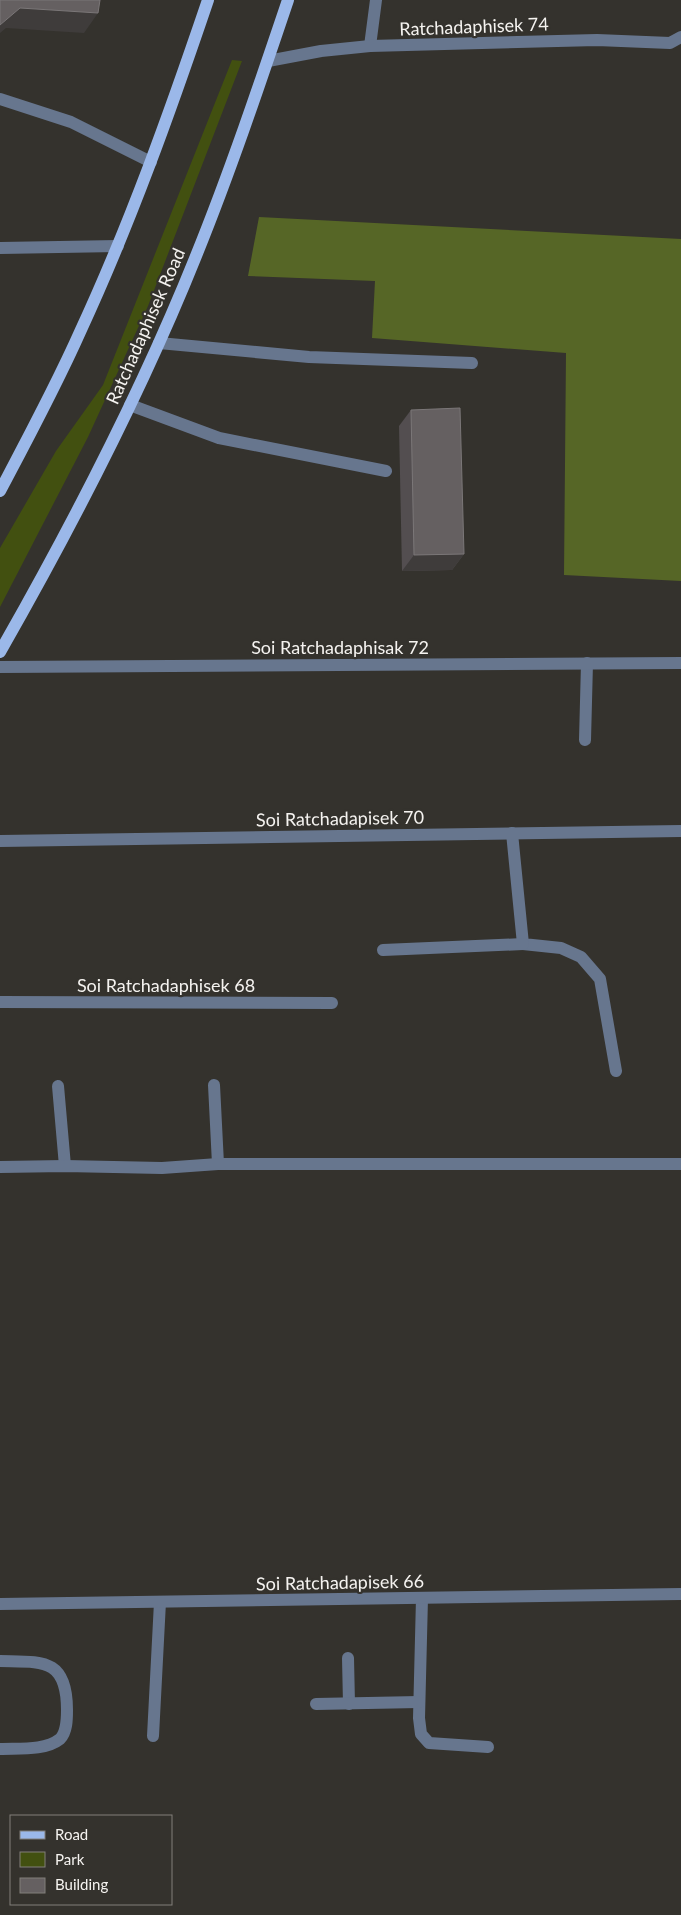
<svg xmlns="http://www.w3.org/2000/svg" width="681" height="1915" viewBox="0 0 681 1915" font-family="Lato,sans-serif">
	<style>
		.green { fill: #425010 }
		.forest { fill: #566626 }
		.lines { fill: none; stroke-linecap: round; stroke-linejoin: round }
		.service { stroke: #67768e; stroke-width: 12 }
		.minor { stroke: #67768e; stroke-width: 12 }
		.primary { stroke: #9bb8e9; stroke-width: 12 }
		.wall { fill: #534e50 }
		.shaded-wall { fill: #3f3c3b }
		.building { fill: #656061; stroke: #7b7778 }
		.labels { text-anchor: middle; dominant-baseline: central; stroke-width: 4.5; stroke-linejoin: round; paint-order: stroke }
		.street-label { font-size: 18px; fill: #f5f3f0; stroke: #34322d }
	</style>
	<rect width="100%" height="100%" fill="#34322d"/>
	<path class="green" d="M232,60L242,61L148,306L88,437L0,607V548L56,451L103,385Z"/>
	<path class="forest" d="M259,217L681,239V581L564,575L566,353L372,338L375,281L248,276Z"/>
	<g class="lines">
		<g class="service">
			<path d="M370,46L376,0"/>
			<path d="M268,61L321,51L370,46L597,40L670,43L681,37"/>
			<path d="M0,99L71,122L151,162"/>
			<path d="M0,248L118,246"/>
			<path d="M159,343L309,357L472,363"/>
			<path d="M130,405L219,438L386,471"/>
			<path d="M585,740L587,663"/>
			<path d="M0,1661C41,1662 67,1657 67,1710C67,1719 67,1732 60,1739C45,1751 18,1748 0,1749"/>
			<path d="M153,1736L160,1602"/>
		</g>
		<g class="minor">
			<path d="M0,667L681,663"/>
			<path d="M512,833L523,944L561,948L581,957L600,979L616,1071"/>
			<path d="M0,841L681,831"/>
			<path d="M383,950L523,944"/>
			<path d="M0,1002L332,1003"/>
			<path d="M214,1085L218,1164"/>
			<path d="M58,1086L65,1166"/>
			<path d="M0,1167L65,1166L162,1168L218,1164H681"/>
			<path d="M422,1598L419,1718L421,1734L429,1743L488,1747"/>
			<path d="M0,1604L681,1594"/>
			<path d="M348,1658L349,1704"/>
			<path d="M316,1704L419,1702"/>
		</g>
		<g class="primary">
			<path d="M0,491C28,438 56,386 80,332C130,224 170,112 208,0"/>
			<path d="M0,652C73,524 141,393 196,256C230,172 259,86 288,0"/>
		</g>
	</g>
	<path class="wall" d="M411,410L464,554L452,570L402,571L399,426Z"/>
	<g class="shaded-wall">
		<path d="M20,8L98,13L84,33L6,28L0,33V25Z"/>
		<path d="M464,554L452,570L402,571L414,555Z"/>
	</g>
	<g class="building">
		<path d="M0,0H100L98,13L20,8L0,25Z"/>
		<path d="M460,408L464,554L414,555L411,410Z"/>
	</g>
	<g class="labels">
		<g class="street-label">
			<text transform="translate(474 26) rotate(-2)">Ratchadaphisek 74</text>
			<text transform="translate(145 326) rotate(-66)">Ratchadaphisek Road</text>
			<text x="340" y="647">Soi Ratchadaphisak 72</text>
			<text transform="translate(340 818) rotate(-1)">Soi Ratchadapisek 70</text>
			<text x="166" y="985">Soi Ratchadaphisek 68</text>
			<text transform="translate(340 1582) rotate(-1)">Soi Ratchadapisek 66</text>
		</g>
	</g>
	<rect x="10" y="1815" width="162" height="90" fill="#34322d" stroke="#817f7b"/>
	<rect x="20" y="1831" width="25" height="8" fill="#9bb8e9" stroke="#817f7b"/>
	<text x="55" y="1840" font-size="15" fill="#f5f3f0">Road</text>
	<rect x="20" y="1852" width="25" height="15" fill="#425010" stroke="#817f7b"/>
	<text x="55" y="1865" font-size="15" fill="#f5f3f0">Park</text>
	<rect x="20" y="1878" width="25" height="15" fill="#656061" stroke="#817f7b"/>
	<text x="55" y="1890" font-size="15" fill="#f5f3f0">Building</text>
</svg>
